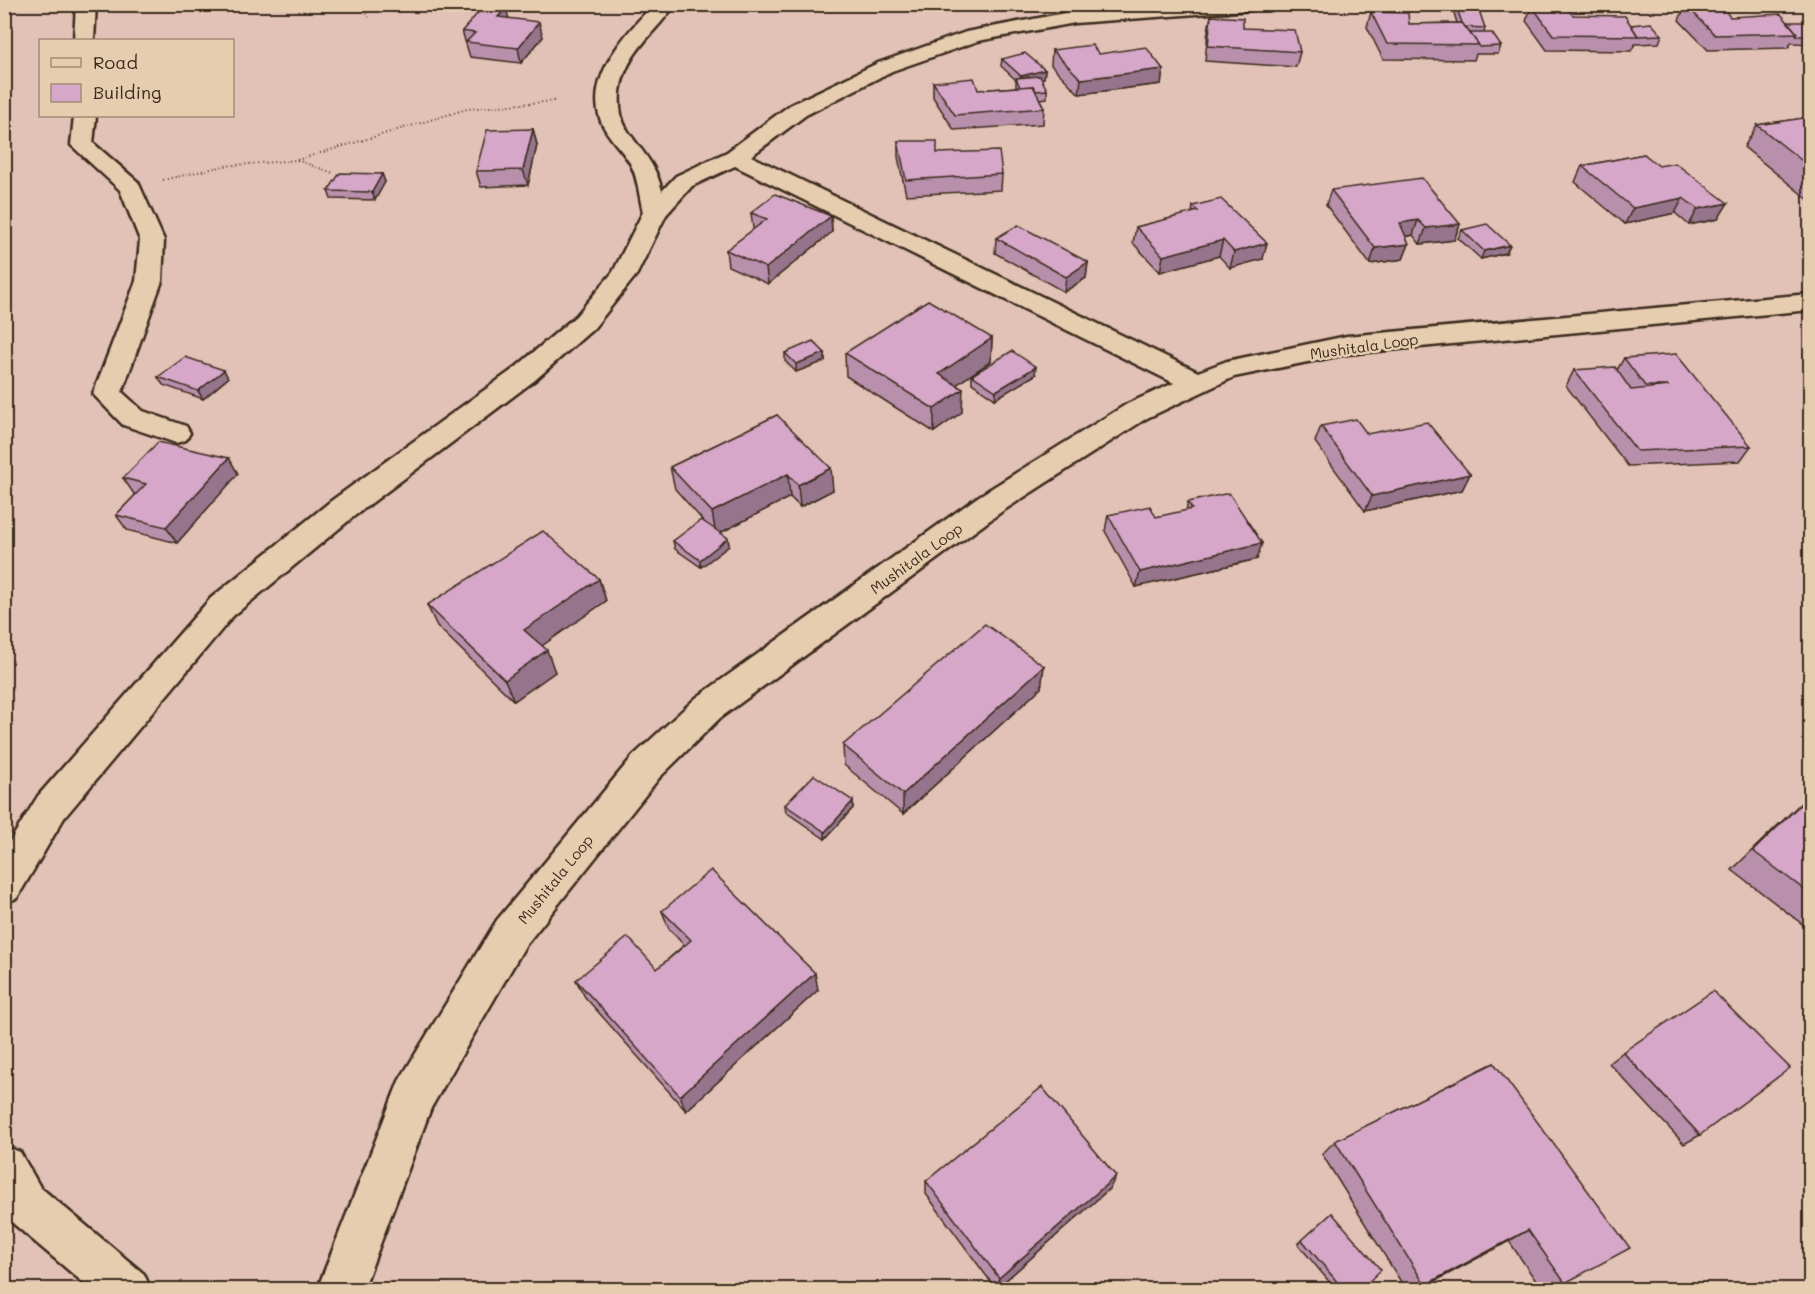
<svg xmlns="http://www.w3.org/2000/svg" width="1815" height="1294" viewBox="0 0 1815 1294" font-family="Mali,sans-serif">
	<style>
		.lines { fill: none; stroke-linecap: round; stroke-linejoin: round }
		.minor-casing { stroke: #3b2a1e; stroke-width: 5 }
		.path { stroke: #3b2a1e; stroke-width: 2; stroke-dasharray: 1 3; stroke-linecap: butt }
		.minor { fill: #e7cdaf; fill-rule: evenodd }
		.wall { fill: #b890ac; stroke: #3b2a1e; stroke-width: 1.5 }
		.shaded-wall { fill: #96758c; stroke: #3b2a1e; stroke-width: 1.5 }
		.building { fill: #d6a7c8; stroke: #3b2a1e; stroke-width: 1.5 }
		.labels { text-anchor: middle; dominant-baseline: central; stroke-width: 5; stroke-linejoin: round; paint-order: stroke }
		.street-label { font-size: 15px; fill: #3b2a1e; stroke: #e7cdaf }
	</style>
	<rect width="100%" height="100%" fill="#e2c2b6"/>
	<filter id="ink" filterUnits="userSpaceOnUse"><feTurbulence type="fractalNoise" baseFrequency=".0167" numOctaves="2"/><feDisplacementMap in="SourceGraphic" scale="12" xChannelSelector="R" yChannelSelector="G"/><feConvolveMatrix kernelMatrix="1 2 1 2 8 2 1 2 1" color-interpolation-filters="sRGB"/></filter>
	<g filter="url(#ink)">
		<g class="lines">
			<g class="minor-casing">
				<g id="minor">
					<path d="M76,4H96L94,40H74Z"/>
					<path d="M654,4H675C655,34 625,53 620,92C619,104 620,117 626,128C641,152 655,161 662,191L676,176L727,152L790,105L878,63L966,32L1075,11L1164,4H1260L1258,8L1251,10L1075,23L978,41L892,71L806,115L751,156L1198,372L1227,361L1347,336L1810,294V310L1347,354L1234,377L1147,418L1001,512L720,718L659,778L525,946L431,1108L363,1290H317L399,1081L497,920L633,756L696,698L979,496L1127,404L1174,383L735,166L692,186L666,215L637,274L594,328L535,380L353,517L233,616L64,818L17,898L4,903V851L38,796L211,598L331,501L515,368L576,316L613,272L643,212C639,196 638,177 630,163C621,148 607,137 601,121C584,78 627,32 654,4Z"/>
					<path d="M74,116H96L93,143L138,182L164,240L162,281L122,392L143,411L186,426L190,433L186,440L176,443L123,425L93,394L136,281L140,240L120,190L71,145Z"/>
					<path d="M4,1146L20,1152L40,1187L144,1274L151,1290H92L8,1219L4,1212Z"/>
				</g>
			</g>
			<g class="path">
				<path d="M359,4L369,17"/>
				<path d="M761,4L797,9L830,4"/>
				<path d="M297,160L467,109L554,101"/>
				<path d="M163,180L224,166L297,160L333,173"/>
			</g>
			<use href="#minor" class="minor"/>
		</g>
		<g class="wall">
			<path d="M1686,5L1730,17L1788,22L1810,36V44L1793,43L1792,42L1788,48L1708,50L1679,20Z"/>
			<path d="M1456,6L1485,28L1484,33L1501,46L1498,54H1476L1474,60L1383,59L1367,27L1371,12L1409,24L1457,23L1454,13Z"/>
			<path d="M1532,6L1573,15L1631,25L1662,35L1659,43L1635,44L1631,51L1547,50L1526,21Z"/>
			<path d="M1211,16L1243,28L1300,52L1296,67L1205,61L1208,30Z"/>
			<path d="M509,19L543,37L521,63L470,57L462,31Z"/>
			<path d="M1052,50L1099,54L1163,69L1161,84L1079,94L1051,65Z"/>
			<path d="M1002,59L1045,70L1044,78L1041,79L1047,90V98L1040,99L1044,108L1043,124L954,130L933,97V82L978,90L1016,87V80L1001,66Z"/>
			<path d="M1810,117V201L1744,147L1757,125Z"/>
			<path d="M533,129L537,145L528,185L481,187L476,171Z"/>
			<path d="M898,141L937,153L1002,174L1001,190L906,195L898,157Z"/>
			<path d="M1644,154L1718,219L1689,225L1675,213L1625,224L1575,182L1582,166Z"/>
			<path d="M382,174L385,182L375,200L331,199L328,191Z"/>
			<path d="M1331,190L1460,224L1454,240L1420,244L1413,235L1406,237L1409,244L1403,259L1370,264L1326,205Z"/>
			<path d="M1193,206L1263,259L1230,268L1219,256L1160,272L1133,243L1136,227L1192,213Z"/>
			<path d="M751,213L831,216L832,232L768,284L728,266L726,250L754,229L753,228Z"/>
			<path d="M1462,230L1506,253L1481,259L1458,238Z"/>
			<path d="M996,238L1088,262L1086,278L1064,292L995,253Z"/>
			<path d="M992,338L991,361L956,385L962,412L934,432L846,376L845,353Z"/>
			<path d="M785,353H825V361L796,372L785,361Z"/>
			<path d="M1624,358L1751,446L1740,461L1628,466L1566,386L1574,370H1617Z"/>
			<path d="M224,370L228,378L203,399L163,385L158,377Z"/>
			<path d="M972,375H1035L995,399L972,383Z"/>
			<path d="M777,415L833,490L800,507L790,497L720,533L728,538L729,546L701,567L675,549L673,541L706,524L675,489L670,467Z"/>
			<path d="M1321,426L1367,434L1470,474L1462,490L1365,511L1315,442Z"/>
			<path d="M229,458L238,474L177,543L127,530L116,515L136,494H134L123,478Z"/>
			<path d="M1188,502L1257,559L1136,587L1105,531L1108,515L1156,517L1186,511Z"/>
			<path d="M599,579L606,601L541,646L555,672L514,701L437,626L427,605Z"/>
			<path d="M1044,666L1041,688L903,814L844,765L843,745Z"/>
			<path d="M1810,794V930L1732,870Z"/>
			<path d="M853,801V808L825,839L786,812L785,805Z"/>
			<path d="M662,911L818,990L686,1111L585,997L576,980L657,969L684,945L669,929Z"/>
			<path d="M1623,1052L1700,1135L1684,1144L1609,1063Z"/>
			<path d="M1494,1063L1565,1283L1553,1290H1542L1509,1241L1419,1290H1406L1322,1154L1335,1141Z"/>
			<path d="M926,1181L1110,1188L996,1289L926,1194Z"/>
			<path d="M1332,1213L1360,1290H1336L1298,1244Z"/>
		</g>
		<g class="shaded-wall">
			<path d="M506,8L510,23L498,17Z"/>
			<path d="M539,22L543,37L521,63L518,48Z"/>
			<path d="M1163,69L1161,84L1079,94L1081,79Z"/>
			<path d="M1045,70L1044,78L1020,84L1021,76Z"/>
			<path d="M533,129L537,145L528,185L523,170Z"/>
			<path d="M382,174L385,182L375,200L372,192Z"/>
			<path d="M1683,198L1675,213L1625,224L1633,208Z"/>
			<path d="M1728,203L1718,219L1689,225L1698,209Z"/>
			<path d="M831,216L832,232L768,284L766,268Z"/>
			<path d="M1418,220L1413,235L1394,239L1400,223Z"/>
			<path d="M1460,224L1454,240L1420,244L1426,228Z"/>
			<path d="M1223,240L1219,256L1160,272L1163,256Z"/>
			<path d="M1267,243L1263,259L1230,268L1234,252Z"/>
			<path d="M1409,244L1403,259L1370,264L1375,248Z"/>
			<path d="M1510,245L1506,253L1481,259L1484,251Z"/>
			<path d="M1088,262L1086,278L1064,292L1066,277Z"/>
			<path d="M992,338L991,361L938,397L939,374Z"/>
			<path d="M825,353V361L796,372V364Z"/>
			<path d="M1036,367L1035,375L995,399L996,391Z"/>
			<path d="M224,370L228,378L203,399L198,391Z"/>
			<path d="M963,389L962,412L934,432V409Z"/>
			<path d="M229,458L238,474L177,543L166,527Z"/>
			<path d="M831,468L833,490L800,507L798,485Z"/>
			<path d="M788,474L790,497L716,535L712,512Z"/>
			<path d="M1470,474L1462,490L1365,511L1372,496Z"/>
			<path d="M728,538L729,546L701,567L700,560Z"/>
			<path d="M1262,543L1257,559L1136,587L1140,572Z"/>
			<path d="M599,579L606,601L533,652L524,630Z"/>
			<path d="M547,650L555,672L514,701L505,680Z"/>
			<path d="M1044,666L1041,688L903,814V794Z"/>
			<path d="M853,801V808L825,839V832Z"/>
			<path d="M815,973L818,990L686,1111L680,1096Z"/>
			<path d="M1116,1176L1110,1188L996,1289L999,1278Z"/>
			<path d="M1528,1230L1509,1241L1418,1290L1425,1285Z"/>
		</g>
		<g class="building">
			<path d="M1686,5H1721L1730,17L1781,14L1797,33L1715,35Z"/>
			<path d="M484,6L506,8L498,17L539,22L518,48L466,42L475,33L462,31Z"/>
			<path d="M1456,6L1478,7L1485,28L1465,27L1462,23Z"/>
			<path d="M1532,6H1564L1573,15L1625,16L1638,36L1553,35Z"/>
			<path d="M1371,12L1408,13L1409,24L1462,23L1479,45L1387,44Z"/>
			<path d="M1211,16L1243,18V28L1295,30L1300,52L1208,46Z"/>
			<path d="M1788,22H1809L1810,24V36H1797L1796,34L1797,33Z"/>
			<path d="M1651,23L1662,35L1638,36L1631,25Z"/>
			<path d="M1470,33H1492L1501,46L1479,47V45Z"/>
			<path d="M1092,45L1099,54L1146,47L1163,69L1081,79L1052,50Z"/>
			<path d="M1025,53L1045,70L1021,76L1002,59Z"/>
			<path d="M1040,76L1047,90L1036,91L1033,86L1020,87L1016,78Z"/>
			<path d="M974,78L978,90L1033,86L1044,108L955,115L933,82Z"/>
			<path d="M1810,117V167L1757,125Z"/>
			<path d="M533,129L523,170L476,171L487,130Z"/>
			<path d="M898,141H937V153L999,151L1002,174L906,180Z"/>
			<path d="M1644,154L1659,166L1675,163L1728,203L1698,209L1683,198L1633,208L1582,166Z"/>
			<path d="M340,173L382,174L372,192L328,191Z"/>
			<path d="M1422,178L1460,224L1426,228L1418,220L1400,223L1409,244L1375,248L1331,190Z"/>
			<path d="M775,194L831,216L766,268L726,250L767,219L751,213Z"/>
			<path d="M1221,199L1267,243L1234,252L1223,240L1163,256L1136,227L1198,211L1193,206Z"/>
			<path d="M1487,224L1510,245L1484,251L1462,230Z"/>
			<path d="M1018,225L1088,262L1066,277L996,238Z"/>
			<path d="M928,300L992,338L939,374L963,389L934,409L845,353Z"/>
			<path d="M813,341L825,353L796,364L785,353Z"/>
			<path d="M1012,351L1036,367L996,391L972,375Z"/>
			<path d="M1676,354L1751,446L1637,451L1574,370L1615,367L1631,390L1669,386H1645L1624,358Z"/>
			<path d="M185,357L224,370L198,391L158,377Z"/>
			<path d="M777,415L831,468L798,485L788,474L712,512L670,467Z"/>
			<path d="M1356,419L1367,434L1427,422L1470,474L1372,496L1321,426Z"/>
			<path d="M158,442L229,458L166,527L116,515L146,484L123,478Z"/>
			<path d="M1229,493L1262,543L1140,572L1108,515L1150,506L1156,517L1192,509L1188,502Z"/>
			<path d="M701,520L728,538L700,560L673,541Z"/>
			<path d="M543,531L599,579L524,630L547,650L505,680L427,605Z"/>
			<path d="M985,624L1044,666L903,794L843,745Z"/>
			<path d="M814,775L853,801L825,832L785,805Z"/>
			<path d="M1810,795V894L1753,851Z"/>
			<path d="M711,870L815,973L680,1096L576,980L628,937L657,969L691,940L662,911Z"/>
			<path d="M1713,991L1790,1068L1700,1135L1623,1052Z"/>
			<path d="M1494,1063L1630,1248L1565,1283L1528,1230L1425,1285L1335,1141Z"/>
			<path d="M1042,1087L1116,1176L999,1278L926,1181Z"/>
			<path d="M1332,1213L1381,1270L1360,1290H1344L1302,1240Z"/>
		</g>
	</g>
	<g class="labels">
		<g class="street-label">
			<text transform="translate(1364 346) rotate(-8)">Mushitala Loop</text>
			<text transform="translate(916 558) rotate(-36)">Mushitala Loop</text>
			<text transform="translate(555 879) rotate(-51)">Mushitala Loop</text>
		</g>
	</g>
	<rect width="1815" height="1294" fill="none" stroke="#e7cdaf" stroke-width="24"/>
	<rect x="12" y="12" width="1791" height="1270" fill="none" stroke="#3b2a1e" stroke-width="2" filter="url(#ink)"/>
	<rect x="39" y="39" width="195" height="78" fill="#e7cdaf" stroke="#a28c75" stroke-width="1.5"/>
	<rect x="51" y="58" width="30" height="9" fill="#e7cdaf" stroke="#a28c75" stroke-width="1.5"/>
	<text x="93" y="69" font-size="18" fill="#3b2a1e">Road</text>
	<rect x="51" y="84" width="30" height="18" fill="#d6a7c8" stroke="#a28c75" stroke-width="1.5"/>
	<text x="93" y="99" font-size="18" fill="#3b2a1e">Building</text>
</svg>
